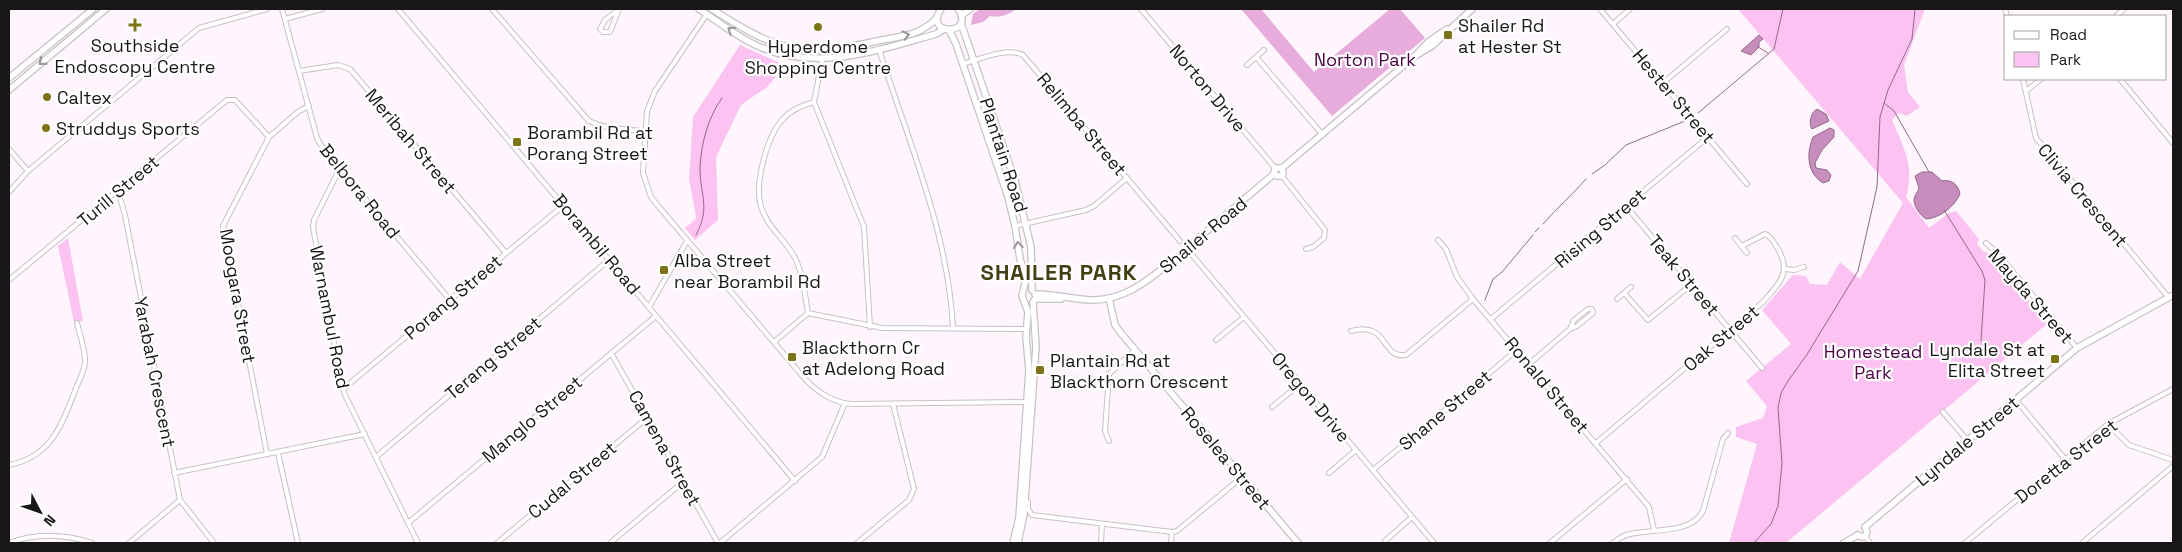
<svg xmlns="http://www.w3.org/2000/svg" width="2182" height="552" viewBox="0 0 2182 552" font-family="'Space Grotesk',sans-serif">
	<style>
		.green { fill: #fcc2f1 }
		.forest { fill: #e7abdc }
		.water { fill: #c78dbd; stroke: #93698c }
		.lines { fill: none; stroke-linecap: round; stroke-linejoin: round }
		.stream { stroke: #93698c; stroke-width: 1 }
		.street-casing { stroke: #c7c0c6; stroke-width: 6 }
		.secondary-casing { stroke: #c7c0c6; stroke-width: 8 }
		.street { stroke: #fff; stroke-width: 4 }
		.secondary { stroke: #fff; stroke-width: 5.5 }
		.oneway { stroke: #989697 }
		.poi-dot { fill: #7e7417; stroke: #fff; stroke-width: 2 }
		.labels { text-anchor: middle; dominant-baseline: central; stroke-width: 4.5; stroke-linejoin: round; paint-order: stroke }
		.poi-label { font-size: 18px; fill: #191618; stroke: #fff; text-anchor: start }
		.park-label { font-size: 18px; fill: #4a0344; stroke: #fff }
		.street-label { font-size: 18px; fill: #191618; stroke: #fff }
		.district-label { font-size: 22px; font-weight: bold; letter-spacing: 1px; fill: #444016; stroke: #fff }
	</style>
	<rect width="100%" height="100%" fill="#fef6fc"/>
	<g class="green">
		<path d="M1738,9H1925L1904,65L1908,92L1920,107L1907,116L1899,113L1892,120C1904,149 1915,165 1906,197L1929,228L1949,213L1956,211L1979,239L1977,244L1984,252L1989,253L2048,323L1786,543H1729L1757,444L1736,437V427L1763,418L1767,406L1746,381L1791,344L1762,310L1793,275L1806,276L1810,284L1827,285L1840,262L1860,279L1903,203Z"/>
		<path d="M740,45L780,63L775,78L767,87L741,105L716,157L718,220L695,240L685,228L695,220L696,216L689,179L693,117Z"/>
		<path d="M68,238L83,321L74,322L58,246Z"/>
	</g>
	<g class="forest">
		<path d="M980,9H1016C1008,15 1000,18 990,16L983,22L971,25L973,14Z"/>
		<path d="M1241,9H1261L1314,72L1390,9H1400L1425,38L1332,116Z"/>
	</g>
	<g class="water">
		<path d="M1759,35L1763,39L1759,42V47L1751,55L1741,51Z"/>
		<path d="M1817,109L1826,114L1829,121L1812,129C1808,124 1811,112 1817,109Z"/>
		<path d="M1830,128L1834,130V137L1822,150L1815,163L1816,168L1827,170L1831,175L1829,181L1823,183C1807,173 1806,154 1813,137Z"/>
		<path d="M1932,172L1942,181C1951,179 1958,184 1960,194C1954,207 1940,218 1926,219C1921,216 1914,207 1914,200C1914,196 1918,192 1919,188L1915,176L1922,172Z"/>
	</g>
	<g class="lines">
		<g class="stream">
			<path d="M1758,47L1768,53"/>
			<path d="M1884,103L1894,111L1929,172"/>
			<path d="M1698,113L1774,49L1783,9"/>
			<path d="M1592,174L1605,165L1626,145L1685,121"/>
			<path d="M1944,210L1982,271L1985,280L1981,341"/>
			<path d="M1543,224C1557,208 1572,195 1586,179"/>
			<path d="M1535,232L1539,228"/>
			<path d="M696,235C711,207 700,196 700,168C701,144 708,117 722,98"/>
			<path d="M1485,300L1493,279L1502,272L1533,235"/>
			<path d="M1754,543L1771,524L1778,506L1782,463L1778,408L1781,393L1788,381L1806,356L1858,271L1877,187L1880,117L1888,90L1912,39L1915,9"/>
		</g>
		<g class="street-casing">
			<g id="street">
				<path d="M282,9L317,138L322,147L450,300"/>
				<path d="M398,9L795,481"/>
				<path d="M492,9L589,121C607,130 625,128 646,132"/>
				<path d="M619,9L605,20L600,29L603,32H610L619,9"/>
				<path d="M1141,9L1275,168"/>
				<path d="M1600,9L1747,184"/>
				<path d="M2005,9L2007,16"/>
				<path d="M707,14L655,91L647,111L643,173L651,197L659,207L805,379C817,392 834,403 852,404L1027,402"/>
				<path d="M2116,16L2124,9"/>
				<path d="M285,19L322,9"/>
				<path d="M1613,24L1630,9"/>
				<path d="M879,49C908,141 948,230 953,328"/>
				<path d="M1256,57L1322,134"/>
				<path d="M822,60L814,102L864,227L870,327"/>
				<path d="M963,64C980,59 1007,47 1023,55L1180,241"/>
				<path d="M1247,65L1264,50"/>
				<path d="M299,71L338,65L350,69L506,253"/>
				<path d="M2023,79L2036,138L2169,298"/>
				<path d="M2120,79L2173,143"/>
				<path d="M1663,83L1727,29"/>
				<path d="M2026,91L2041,79"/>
				<path d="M9,149L28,171"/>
				<path d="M341,170L336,176L314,220L313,227L341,381L345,395L418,543"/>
				<path d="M1282,176L1325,230L1324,238L1313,247L1306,249"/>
				<path d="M118,191L125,215L180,500L214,543"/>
				<path d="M9,192L28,171L199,28L267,9"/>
				<path d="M1626,206L1762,368"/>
				<path d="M1015,226L1086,210L1094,206L1127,178"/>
				<path d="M1735,238L1747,253"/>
				<path d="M1438,240L1446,249L1457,277L1473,299L1649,507L1654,530"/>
				<path d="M1986,243L1997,253L2077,348"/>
				<path d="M1188,250L1434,543"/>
				<path d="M1785,269L1794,270L1804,267"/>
				<path d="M9,280L227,100H235L269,137"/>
				<path d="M1624,293L1648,320L1692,284"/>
				<path d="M1617,299L1631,287"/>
				<path d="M649,307L687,241"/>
				<path d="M808,313C805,295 803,274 795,258C785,239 768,228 761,207C754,184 767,135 784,118C792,109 803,105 814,102"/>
				<path d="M1491,319L1708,137"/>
				<path d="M1351,331C1390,321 1380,359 1406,355L1473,299"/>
				<path d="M1216,340L1244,317"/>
				<path d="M774,342L808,313L882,328L1026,329"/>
				<path d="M611,353L718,543"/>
				<path d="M1529,364L1570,329L1577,326L1593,313L1592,309H1588L1574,320L1570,329"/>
				<path d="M343,389L564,205"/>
				<path d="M2016,400L2065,459"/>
				<path d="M1272,407L1300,384"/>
				<path d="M1943,412L1967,440"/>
				<path d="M2108,424L2129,445L2173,460"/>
				<path d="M1109,441L1105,431L1109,374L1135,350"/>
				<path d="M1596,443L1763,302C1779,284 1792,273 1778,249C1774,243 1772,237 1765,234L1742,246"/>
				<path d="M278,453L298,543"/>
				<path d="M267,454L223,226L269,137L299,111L309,106"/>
				<path d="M376,457L609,260"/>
				<path d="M9,465C51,457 61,426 75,391C78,382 85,371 85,361C85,349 80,335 77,323"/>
				<path d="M1373,470L1517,350"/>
				<path d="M174,473L365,434"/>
				<path d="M1329,473L1356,450"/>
				<path d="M1028,502V509L1032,515L1172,532L1177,531L1242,477"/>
				<path d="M408,523L656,316"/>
				<path d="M1865,536L1870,543"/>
				<path d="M1385,541L1412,517"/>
				<path d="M9,543C36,533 64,534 92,543"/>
				<path d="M129,543L180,500"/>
				<path d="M497,543L647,418"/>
				<path d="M610,543L683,482"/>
				<path d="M720,543L822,457L845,403"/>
				<path d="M857,543L909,500L914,489L893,404"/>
				<path d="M1101,543L1102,524"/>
				<path d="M1171,543L1172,532"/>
				<path d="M1550,543L1627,479"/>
				<path d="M1613,543C1618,539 1624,535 1630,534C1654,528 1690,535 1703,511L1723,439L1728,433"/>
				<path d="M1965,543L2108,424L2173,389"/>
				<path d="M2082,543L2173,466"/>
			</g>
		</g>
		<g class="secondary-casing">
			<g id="secondary">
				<path d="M699,9C719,22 738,38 760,47C818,72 879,50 936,34L944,29"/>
				<path d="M712,9C780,53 802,58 882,40C904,36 920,35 937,18"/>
				<path d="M941,9C922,36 977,36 958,9"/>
				<path d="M962,15L970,9"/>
				<path d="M961,23L1015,181L1031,247L1032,290"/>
				<path d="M949,30L956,44L1008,197L1015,226L1020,259L1026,279L1022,296L1028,312L1026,337L1029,370L1019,518L1013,543"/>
				<path d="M1416,55L1428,42L1447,29"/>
				<path d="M9,78L93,9"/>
				<path d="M9,90L106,9"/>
				<path d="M1282,168L1415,56L1432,46L1472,9"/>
				<path d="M1274,174L1277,176H1282L1283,173L1282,168"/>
				<path d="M1274,174L1275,168H1282"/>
				<path d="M1035,294C1054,294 1071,299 1090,300C1132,301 1156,271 1188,250L1195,241L1274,174"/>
				<path d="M1109,298L1115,325L1120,332L1298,543"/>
				<path d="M1035,299H1061"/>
				<path d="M1865,527L2077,348L2173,295"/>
				<path d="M1858,535L1862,537L1866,535L1867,532L1865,527"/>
				<path d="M1018,543L1024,514L1036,347L1033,302"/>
				<path d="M1844,543L1858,535"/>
			</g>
		</g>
		<use href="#street" class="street"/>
		<use href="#secondary" class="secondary"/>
	</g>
	<defs><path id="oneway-chevron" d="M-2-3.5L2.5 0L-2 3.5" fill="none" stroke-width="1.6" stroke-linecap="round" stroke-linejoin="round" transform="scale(1.25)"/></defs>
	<g class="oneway">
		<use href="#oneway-chevron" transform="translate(731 30) rotate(-147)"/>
		<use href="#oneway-chevron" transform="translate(906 35) rotate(-13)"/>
		<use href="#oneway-chevron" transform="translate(42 62) rotate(140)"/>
		<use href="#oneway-chevron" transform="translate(1018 245) rotate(-97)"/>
	</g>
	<g class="poi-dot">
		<path d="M132.5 17.5h5v5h5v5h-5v5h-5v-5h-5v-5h5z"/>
		<circle cx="818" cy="27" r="5"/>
		<rect x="1443" y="30" width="10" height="10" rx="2.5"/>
		<circle cx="47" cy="97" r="5"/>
		<circle cx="46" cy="128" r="5"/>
		<rect x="512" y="137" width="10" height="10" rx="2.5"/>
		<rect x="659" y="265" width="10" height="10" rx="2.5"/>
		<rect x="787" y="352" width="10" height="10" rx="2.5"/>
		<rect x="2050" y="354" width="10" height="10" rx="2.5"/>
		<rect x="1035" y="365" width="10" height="10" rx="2.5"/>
	</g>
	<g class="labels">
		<g class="poi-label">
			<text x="1458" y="25">Shailer Rd<tspan x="1458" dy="21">at Hester St</tspan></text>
			<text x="135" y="45" text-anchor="middle">Southside<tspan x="135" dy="21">Endoscopy Centre</tspan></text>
			<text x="818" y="46" text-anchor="middle">Hyperdome<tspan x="818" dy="21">Shopping Centre</tspan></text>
			<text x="57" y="97">Caltex</text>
			<text x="56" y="128">Struddys Sports</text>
			<text x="527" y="132">Borambil Rd at<tspan x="527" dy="21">Porang Street</tspan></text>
			<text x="674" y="260">Alba Street<tspan x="674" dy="21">near Borambil Rd</tspan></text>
			<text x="802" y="347">Blackthorn Cr<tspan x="802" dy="21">at Adelong Road</tspan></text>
			<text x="2045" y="349" text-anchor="end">Lyndale St at<tspan x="2045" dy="21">Elita Street</tspan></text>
			<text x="1050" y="360">Plantain Rd at<tspan x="1050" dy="21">Blackthorn Crescent</tspan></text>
		</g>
		<g class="park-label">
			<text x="1365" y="59">Norton Park</text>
			<text x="1873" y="351">Homestead<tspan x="1873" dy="21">Park</tspan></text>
		</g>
		<g class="street-label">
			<text transform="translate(1208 88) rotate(50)">Norton Drive</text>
			<text transform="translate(1674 96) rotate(50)">Hester Street</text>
			<text transform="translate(1082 124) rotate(50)">Relimba Street</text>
			<text transform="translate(411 141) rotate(50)">Meribah Street</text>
			<text transform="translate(1004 155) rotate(72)">Plantain Road</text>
			<text transform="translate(118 191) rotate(-40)">Turill Street</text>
			<text transform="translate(360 191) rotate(51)">Belbora Road</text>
			<text transform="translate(2083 195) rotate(50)">Clivia Crescent</text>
			<text transform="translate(1600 228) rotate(-40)">Rising Street</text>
			<text transform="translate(1203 235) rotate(-40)">Shailer Road</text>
			<text transform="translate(597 244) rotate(50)">Borambil Road</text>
			<text transform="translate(1684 275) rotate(50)">Teak Street</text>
			<text transform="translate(238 296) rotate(80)">Moogara Street</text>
			<text transform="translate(2031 296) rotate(49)">Mayda Street</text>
			<text transform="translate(453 297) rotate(-40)">Porang Street</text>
			<text transform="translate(330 317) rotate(79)">Warnambul Road</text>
			<text transform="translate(1721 338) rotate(-40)">Oak Street</text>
			<text transform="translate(493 358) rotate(-40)">Terang Street</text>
			<text transform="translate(155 372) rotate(79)">Yarabah Crescent</text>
			<text transform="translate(1547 385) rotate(50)">Ronald Street</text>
			<text transform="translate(1311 397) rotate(50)">Oregon Drive</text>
			<text transform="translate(1445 410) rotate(-40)">Shane Street</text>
			<text transform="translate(532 419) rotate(-40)">Manglo Street</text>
			<text transform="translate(1967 441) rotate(-40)">Lyndale Street</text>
			<text transform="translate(665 448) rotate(61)">Camena Street</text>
			<text transform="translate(1226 458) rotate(50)">Roselea Street</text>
			<text transform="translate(2066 461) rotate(-38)">Doretta Street</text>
			<text transform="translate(572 480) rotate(-40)">Cudal Street</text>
		</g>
		<g class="district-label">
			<text x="1059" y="272">SHAILER PARK</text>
		</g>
	</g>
	<rect width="2182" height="552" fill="none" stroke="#191618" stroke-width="20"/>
	<rect x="2004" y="15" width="162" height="65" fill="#ffffff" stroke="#a3a2a3"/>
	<rect x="2014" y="31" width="25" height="8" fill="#ffffff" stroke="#a3a2a3"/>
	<text x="2050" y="40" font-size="15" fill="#191618">Road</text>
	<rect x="2014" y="52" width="25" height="15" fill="#fcc2f1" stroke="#a3a2a3"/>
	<text x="2050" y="65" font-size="15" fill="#191618">Park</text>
	<g transform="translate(40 512) rotate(131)" stroke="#ffffff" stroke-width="4" paint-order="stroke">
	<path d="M0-4L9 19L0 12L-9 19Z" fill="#191618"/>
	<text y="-8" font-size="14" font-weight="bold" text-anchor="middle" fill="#191618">N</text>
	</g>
</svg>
